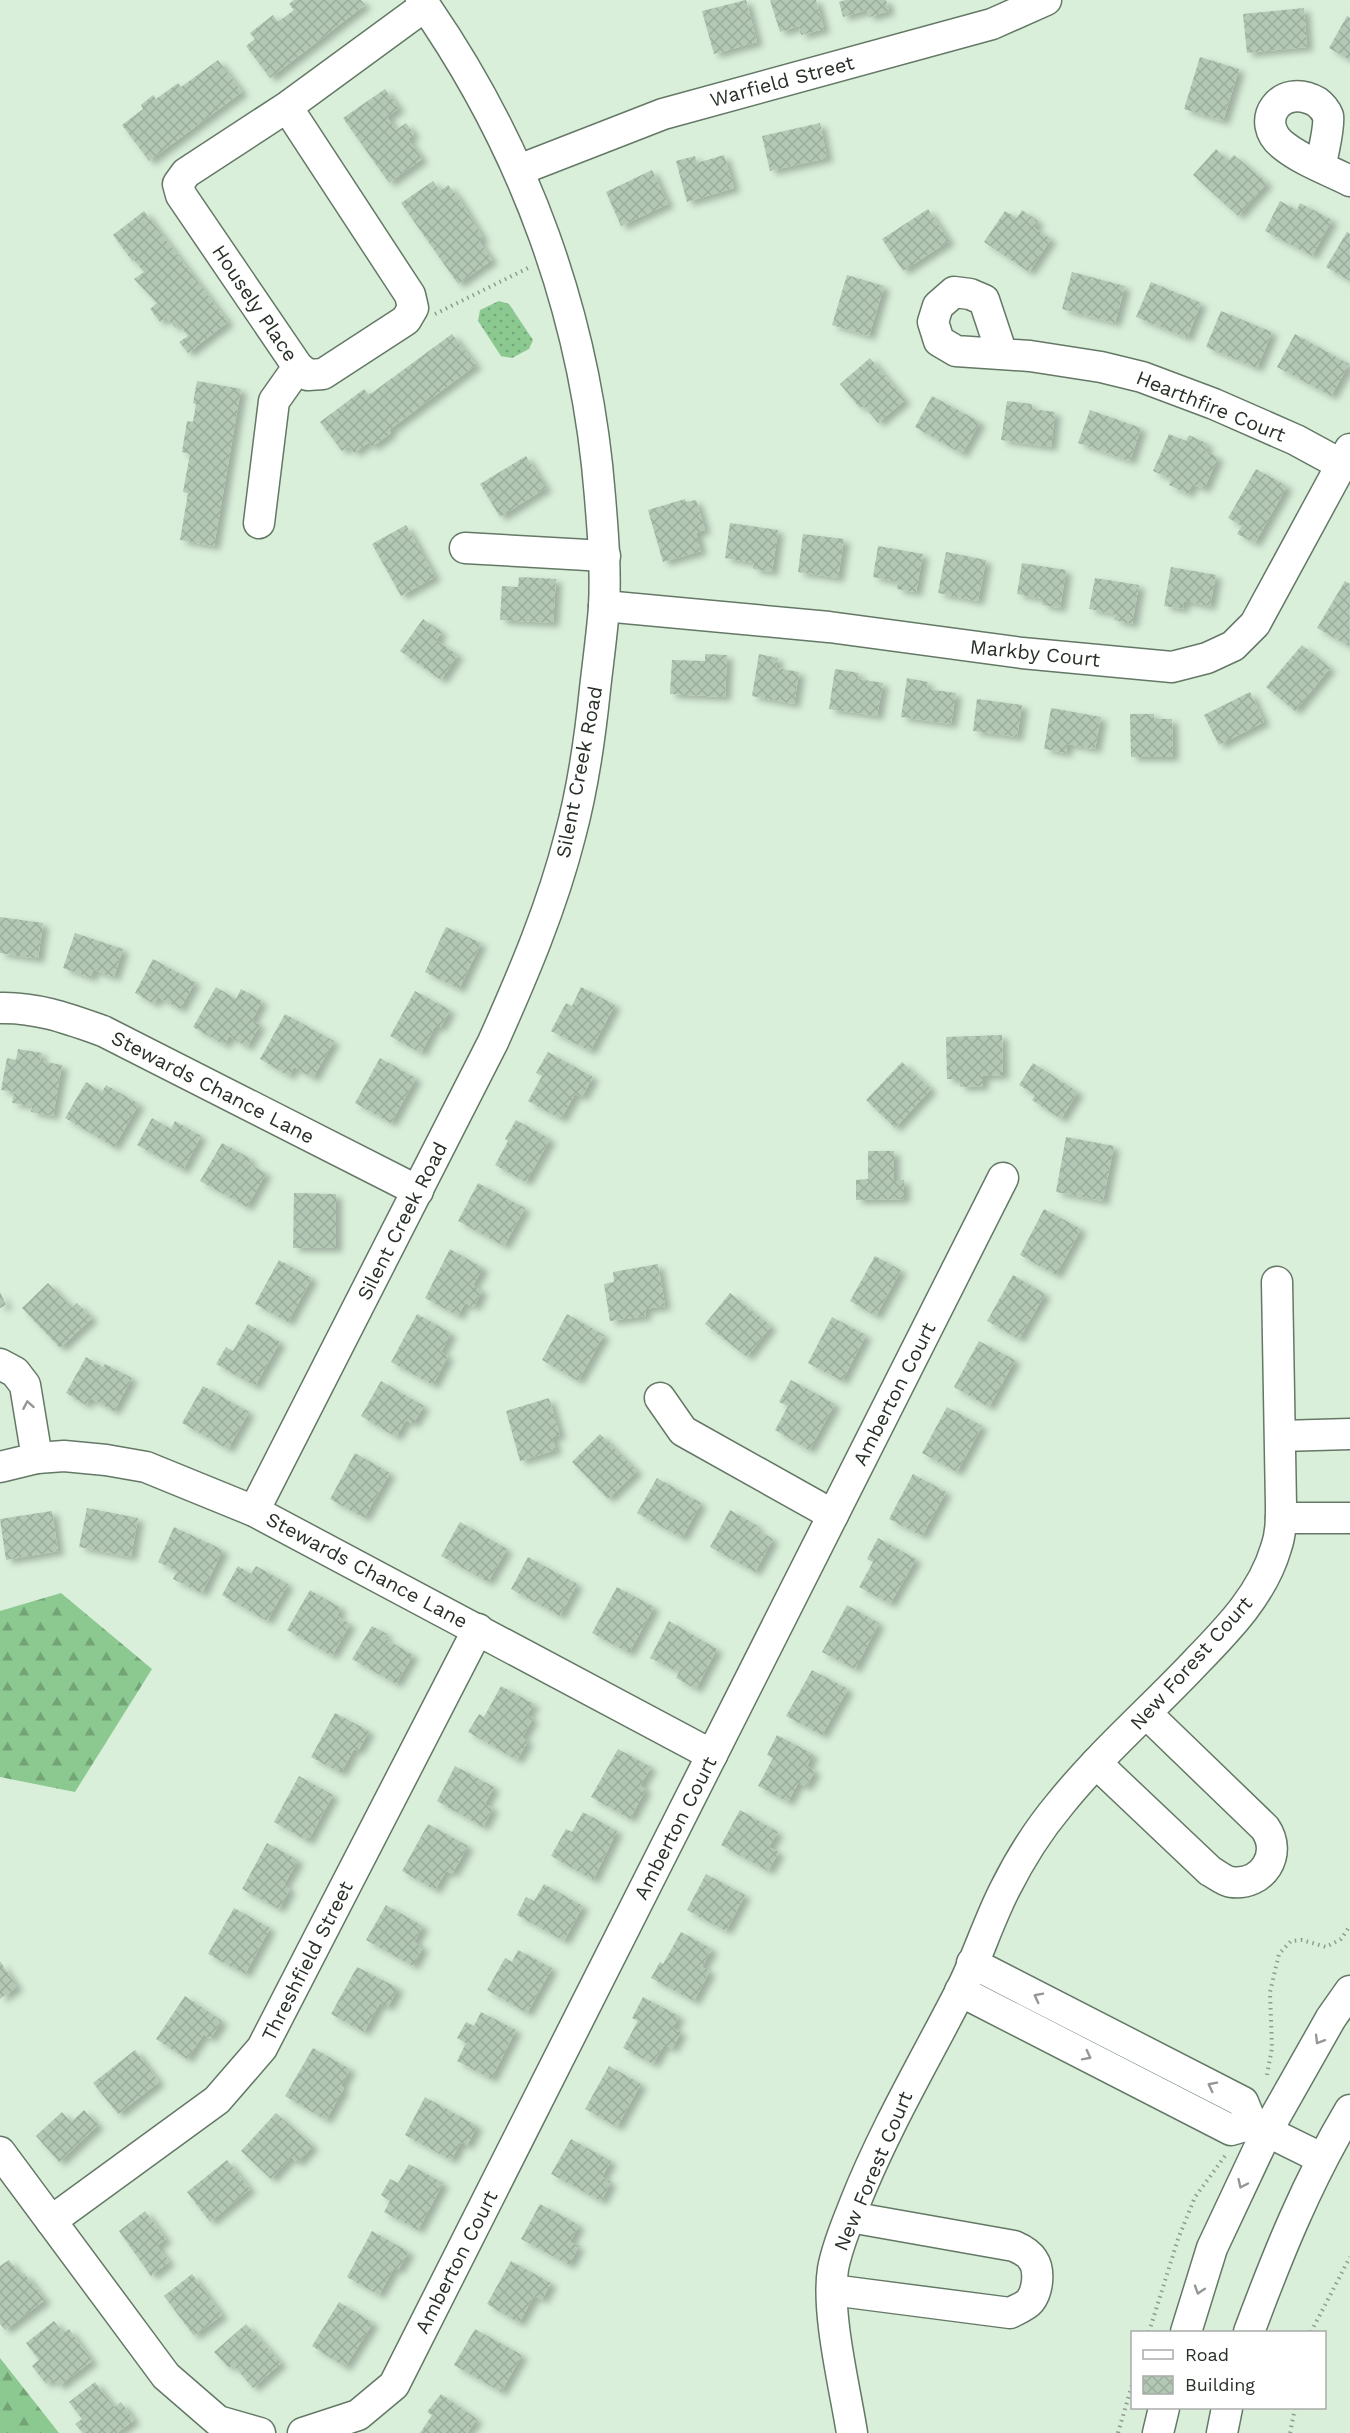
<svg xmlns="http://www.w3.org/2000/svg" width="1350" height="2433" viewBox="0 0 1350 2433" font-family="'Work Sans',sans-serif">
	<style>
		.forest { fill: url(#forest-firs) }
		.park { fill: url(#park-dots) }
		.building { fill: url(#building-cross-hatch); filter: url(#shadow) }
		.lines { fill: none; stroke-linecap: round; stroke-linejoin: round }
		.minor-casing { stroke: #647866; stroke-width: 33 }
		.path { stroke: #8d9d8e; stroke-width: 4; stroke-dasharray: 1.5 4.5; stroke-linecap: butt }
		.minor { stroke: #fff; stroke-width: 30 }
		.oneway { stroke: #949894 }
		.labels { text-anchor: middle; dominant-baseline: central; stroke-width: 5; stroke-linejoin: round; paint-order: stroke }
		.street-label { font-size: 20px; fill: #283028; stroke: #fff }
	</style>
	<defs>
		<pattern id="forest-firs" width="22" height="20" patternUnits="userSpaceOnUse" patternTransform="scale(1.5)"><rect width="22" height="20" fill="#8cc991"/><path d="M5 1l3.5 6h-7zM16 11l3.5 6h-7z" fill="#72a476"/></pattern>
		<pattern id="park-dots" width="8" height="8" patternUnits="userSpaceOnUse" patternTransform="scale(1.5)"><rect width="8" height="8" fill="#8cc991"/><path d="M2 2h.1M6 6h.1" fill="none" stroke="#72a476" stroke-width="1.8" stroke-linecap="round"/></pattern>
		<pattern id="building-cross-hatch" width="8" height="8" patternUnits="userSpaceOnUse" patternTransform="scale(1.5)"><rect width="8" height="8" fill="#b4c9b5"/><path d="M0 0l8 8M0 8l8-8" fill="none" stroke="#9bad9c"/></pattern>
		<filter id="shadow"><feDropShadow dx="6" dy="4" stdDeviation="3" flood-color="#0004"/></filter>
	</defs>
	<rect width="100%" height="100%" fill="#d9efda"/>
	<g class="forest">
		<path d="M61,1593L152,1669L75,1792L0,1777V1611Z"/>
		<path d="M0,2358L59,2433H0Z"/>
	</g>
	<path class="park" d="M499,301L509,304L533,340L529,349L512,358L501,356L478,321L480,310Z"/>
	<g class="building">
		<path d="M294,0H361L365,5L270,78L246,46L255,39L250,33L273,15L278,22L294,10L289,4Z"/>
		<path d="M746,0L757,42L714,54L702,11Z"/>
		<path d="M770,0H816L824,29L801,35L799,26L780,32Z"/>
		<path d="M845,0H886L889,11L869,17L867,10L843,17L839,2Z"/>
		<path d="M1304,8L1307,47L1247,53L1243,14Z"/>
		<path d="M1347,16L1350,18V60L1329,48Z"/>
		<path d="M1200,57L1239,69L1223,121L1184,109Z"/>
		<path d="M218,60L242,92L149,161L122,125L143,109L141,105L153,95L156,99L178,83L181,87Z"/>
		<path d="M385,89L399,108L387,117L396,130L406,123L414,134L408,139L422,159L389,183L343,118Z"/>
		<path d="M820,123L827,158L770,171L762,136Z"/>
		<path d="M1216,149L1228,161L1234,155L1267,183L1238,216L1193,175Z"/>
		<path d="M724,155L734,188L687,202L676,161L695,156L697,163Z"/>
		<path d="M652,170L668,204L621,226L606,192Z"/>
		<path d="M433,181L440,191L448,185L458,197L483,238L479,241L492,260L458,284L401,203Z"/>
		<path d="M1280,201L1297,210L1300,203L1332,220L1312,256L1265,231Z"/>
		<path d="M928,209L949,241L903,271L882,239Z"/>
		<path d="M1022,210L1038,221L1034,228L1051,239L1029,272L984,242L1005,211L1017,218Z"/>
		<path d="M144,211L228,322L188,353L179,342L188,336L179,324L175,328L166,317L160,322L150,309L157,303L134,279L144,272L134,260L133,262L113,235Z"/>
		<path d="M1347,232L1350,234V281L1326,267Z"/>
		<path d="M1072,272L1125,286L1115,323L1062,309Z"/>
		<path d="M847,275L884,286L869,336L832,325Z"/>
		<path d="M1151,282L1201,303L1187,338L1136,317Z"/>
		<path d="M1221,311L1272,332L1257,368L1206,347Z"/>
		<path d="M452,334L476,365L389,430L391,433L372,447L369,442L354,453L349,446L342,451L320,422L364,389L369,395Z"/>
		<path d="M1295,334L1349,364L1331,396L1277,367Z"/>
		<path d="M870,358L905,400L878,423L864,406L860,408L840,384Z"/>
		<path d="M197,381L241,389L214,546L180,540L188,493L183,492L190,454L182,452L187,421L193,422L196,404L193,403Z"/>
		<path d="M932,396L980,422L962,454L915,427Z"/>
		<path d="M1007,401L1032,404V409L1055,412L1051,447L1001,440Z"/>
		<path d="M1090,410L1141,428L1130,461L1078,443Z"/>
		<path d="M1169,434L1186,441L1189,435L1208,444L1205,451L1218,457L1204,489L1192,484L1188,494L1169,485L1171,479L1153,471Z"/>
		<path d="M526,456L546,488L500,517L480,484Z"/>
		<path d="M1256,469L1287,486L1255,543L1237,534L1242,526L1228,518Z"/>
		<path d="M685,499L686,502L696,500L705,530L696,533L701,551L663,562L648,510Z"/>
		<path d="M730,523L778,530L772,572L753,569L754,563L725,558Z"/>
		<path d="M406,525L435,577L401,596L372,544Z"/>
		<path d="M803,534L844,539L838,578L798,572Z"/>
		<path d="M878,546L923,554L916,592L897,589L898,582L873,577Z"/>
		<path d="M946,552L986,560L978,601L938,593Z"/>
		<path d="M1022,563L1066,570L1060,608L1042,605L1043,599L1017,594Z"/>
		<path d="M1171,567L1216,575L1210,606L1184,601L1183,609L1164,606Z"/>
		<path d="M519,577L556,579L553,623L500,620L502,586L518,587Z"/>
		<path d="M1095,578L1139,585L1132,624L1114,620L1115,614L1089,609Z"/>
		<path d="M1345,581L1350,584L1349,646L1317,628Z"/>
		<path d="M423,619L442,632L436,640L458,655L441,680L400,651Z"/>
		<path d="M1302,645L1330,668L1295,711L1266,687Z"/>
		<path d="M705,654L727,655L725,697L670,694L672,660L705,661Z"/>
		<path d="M759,654L778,658L776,668L799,672L794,704L752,696Z"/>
		<path d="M835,669L859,673L858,679L883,683L877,716L829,709Z"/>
		<path d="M907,678L928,682L927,689L956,693L951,724L901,717Z"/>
		<path d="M1250,692L1264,722L1219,745L1204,715Z"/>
		<path d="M977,699L1022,705L1017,737L973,731Z"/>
		<path d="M1051,708L1101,717L1095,749L1067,744L1066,753L1044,749Z"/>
		<path d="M1130,714H1154V719H1172L1173,757H1131Z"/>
		<path d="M0,917L43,923L38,959L0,953Z"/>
		<path d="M446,927L481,943L459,989L425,972Z"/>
		<path d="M75,933L123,949L114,977L93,970L91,978L63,968Z"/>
		<path d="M153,959L195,982L180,1009L158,997L154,1004L135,993Z"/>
		<path d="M216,987L236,999L241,989L262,1001L252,1020L260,1025L247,1047L229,1036L225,1045L193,1027Z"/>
		<path d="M581,987L615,1005L590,1051L551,1031L566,1003L572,1006Z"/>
		<path d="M415,991L450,1010L440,1028L435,1026L421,1053L390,1036Z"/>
		<path d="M285,1014L334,1041L313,1078L294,1067L289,1076L260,1059Z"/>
		<path d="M1002,1035L1003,1075L983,1076V1086L960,1087V1079H947L946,1037Z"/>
		<path d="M18,1049L42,1053L40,1061L62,1065L53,1116L31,1112L32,1106L12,1103L14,1092L1,1090L7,1058L16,1060Z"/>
		<path d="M548,1052L593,1077L582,1097L575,1094L561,1119L528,1101L542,1076L536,1073Z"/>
		<path d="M380,1058L416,1078L391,1123L355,1103Z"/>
		<path d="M902,1062L931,1089L895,1128L866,1100Z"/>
		<path d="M1033,1063L1078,1092L1061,1119L1032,1100L1035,1095L1019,1085Z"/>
		<path d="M86,1082L102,1092L106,1085L139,1104L114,1147L65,1118Z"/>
		<path d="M152,1118L171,1129L175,1121L201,1136L183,1170L137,1145Z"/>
		<path d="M516,1120L550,1139L526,1182L495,1165L508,1141L505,1139Z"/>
		<path d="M1066,1137L1114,1146L1103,1201L1056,1192Z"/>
		<path d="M222,1143L251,1159L249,1164L266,1173L247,1207L200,1181Z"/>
		<path d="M868,1151H894V1180H904V1199L856,1200V1180L868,1179Z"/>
		<path d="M478,1183L525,1208L504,1246L458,1221Z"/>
		<path d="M294,1193L336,1194V1248H293Z"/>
		<path d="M1044,1209L1081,1229L1056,1275L1020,1255Z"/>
		<path d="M450,1249L483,1268L473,1285L482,1291L474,1307L465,1303L458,1316L425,1298Z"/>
		<path d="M875,1256L901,1270L876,1316L850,1301Z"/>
		<path d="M279,1260L312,1278L288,1322L255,1304Z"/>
		<path d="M658,1264L665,1306L645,1309L646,1316L610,1321L604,1284L614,1282L613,1272Z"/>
		<path d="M1013,1275L1045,1294L1019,1339L987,1321Z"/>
		<path d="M48,1283L72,1308L77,1303L92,1318L60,1348L22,1308Z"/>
		<path d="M0,1292L6,1305L0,1308Z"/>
		<path d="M730,1293L771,1326L747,1357L705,1324Z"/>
		<path d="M417,1314L451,1333L441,1352L448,1356L433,1385L391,1362Z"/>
		<path d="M567,1314L604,1335L578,1381L542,1360Z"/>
		<path d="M832,1317L866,1335L842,1381L808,1363Z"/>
		<path d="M248,1324L280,1342L255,1386L216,1364L226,1347L233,1351Z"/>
		<path d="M979,1341L1015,1360L989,1407L954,1387Z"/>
		<path d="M86,1357L103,1367L105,1364L132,1378L114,1411L90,1398L86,1405L66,1393Z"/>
		<path d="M791,1380L835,1404L809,1450L775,1430L788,1406L779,1402Z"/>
		<path d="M381,1381L424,1406L413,1424L406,1420L396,1437L361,1416Z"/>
		<path d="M203,1386L249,1412L228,1449L182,1423Z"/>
		<path d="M549,1398L560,1435L552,1437L556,1450L520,1461L506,1411Z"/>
		<path d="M947,1407L982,1426L957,1472L922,1453Z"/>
		<path d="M600,1434L637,1471L608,1499L572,1462Z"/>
		<path d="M355,1453L390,1473L364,1518L330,1499Z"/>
		<path d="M913,1474L946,1492L922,1536L889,1519Z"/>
		<path d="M657,1478L701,1503L682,1538L637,1513Z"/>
		<path d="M87,1508L138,1518L131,1557L79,1547Z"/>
		<path d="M730,1510L758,1526L756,1529L773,1539L755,1572L710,1547Z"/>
		<path d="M52,1511L58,1551L6,1560L0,1519Z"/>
		<path d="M460,1522L507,1549L488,1582L441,1556Z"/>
		<path d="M174,1527L223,1550L202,1593L173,1579L177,1571L158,1562Z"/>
		<path d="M878,1538L916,1559L890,1604L859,1587L873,1562L867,1559Z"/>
		<path d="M528,1557L577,1584L560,1616L511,1589Z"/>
		<path d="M238,1566L251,1574L256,1566L288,1584L267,1621L222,1595Z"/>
		<path d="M617,1587L654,1607L629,1653L592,1633Z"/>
		<path d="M310,1590L341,1608L337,1616L350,1624L332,1656L287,1630Z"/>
		<path d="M847,1605L879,1623L855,1669L822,1652Z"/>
		<path d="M669,1621L717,1649L696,1689L676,1678L679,1672L650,1658Z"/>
		<path d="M372,1626L387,1634L384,1638L413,1655L396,1684L352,1659Z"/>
		<path d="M812,1670L848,1689L822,1735L786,1716Z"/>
		<path d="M501,1686L534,1704L527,1715L533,1718L522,1738L528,1741L517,1760L468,1732L479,1714L484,1717Z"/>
		<path d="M335,1713L369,1731L358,1751L354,1749L341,1773L311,1757Z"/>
		<path d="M777,1735L813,1754L807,1766L815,1771L806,1787L798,1783L788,1802L758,1786L773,1758L767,1755Z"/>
		<path d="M618,1749L651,1767L640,1786L646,1789L630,1819L591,1797Z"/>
		<path d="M455,1766L494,1787L485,1804L493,1808L483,1827L437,1801Z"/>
		<path d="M299,1776L333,1795L308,1841L274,1822Z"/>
		<path d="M740,1810L778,1832L769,1847L779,1852L768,1871L721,1845Z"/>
		<path d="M583,1812L617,1831L593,1880L551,1856L566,1829L572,1832Z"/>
		<path d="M428,1824L468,1846L452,1874L446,1871L435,1890L402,1871Z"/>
		<path d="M267,1843L298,1860L284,1885L290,1889L279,1909L242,1889Z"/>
		<path d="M706,1874L745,1895L726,1931L687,1910Z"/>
		<path d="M544,1884L583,1906L564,1941L517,1915L526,1897L534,1901Z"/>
		<path d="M386,1905L423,1926L414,1942L423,1947L413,1966L366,1940Z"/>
		<path d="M234,1908L270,1928L245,1974L208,1954Z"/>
		<path d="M681,1932L712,1949L702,1967L710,1971L694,2001L651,1978L660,1962L663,1964Z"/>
		<path d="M518,1950L552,1968L527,2013L487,1990L505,1958L512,1962Z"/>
		<path d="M0,1961L17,1987L0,1999Z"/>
		<path d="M357,1967L398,1988L388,2007L380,2003L364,2032L331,2014Z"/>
		<path d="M185,1996L222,2021L210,2039L204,2034L187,2059L156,2039Z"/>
		<path d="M643,1997L679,2016L673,2028L681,2032L672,2049L664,2045L653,2064L623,2048L638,2021L632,2018Z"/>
		<path d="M481,2012L516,2030L491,2079L457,2061L466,2043L457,2038L466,2022L474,2026Z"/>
		<path d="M313,2048L350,2069L341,2086L344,2088L326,2120L285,2096Z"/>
		<path d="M135,2050L159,2082L118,2114L93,2083Z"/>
		<path d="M609,2066L641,2084L617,2127L585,2109Z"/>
		<path d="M425,2097L477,2126L467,2146L461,2142L451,2160L405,2135Z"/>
		<path d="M84,2110L98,2125L59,2162L36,2136L62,2112L71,2122Z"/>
		<path d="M276,2113L313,2146L297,2163L291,2157L271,2179L241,2151Z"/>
		<path d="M571,2139L611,2161L602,2177L611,2182L601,2201L551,2174Z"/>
		<path d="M227,2160L250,2189L210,2222L187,2192Z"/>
		<path d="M409,2164L443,2183L418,2230L384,2212L390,2201L381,2195L390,2179L398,2183Z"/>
		<path d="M540,2204L579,2225L570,2242L579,2246L569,2265L521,2239Z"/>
		<path d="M145,2211L166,2239L157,2246L169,2262L151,2276L119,2231Z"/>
		<path d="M372,2231L409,2252L398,2270L394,2268L379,2295L347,2277Z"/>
		<path d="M9,2260L21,2276L24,2273L45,2300L5,2330L0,2324V2266Z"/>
		<path d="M511,2261L551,2283L542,2300L534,2296L519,2323L487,2304Z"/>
		<path d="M192,2274L222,2315L194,2336L164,2296Z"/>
		<path d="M339,2302L373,2323L345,2367L312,2346Z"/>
		<path d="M54,2321L63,2333L69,2329L92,2361L59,2386L53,2379L46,2384L32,2366L39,2360L26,2343Z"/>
		<path d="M246,2324L281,2363L253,2388L233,2365L229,2368L214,2352Z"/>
		<path d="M475,2329L522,2355L501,2392L454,2365Z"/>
		<path d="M95,2382L114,2407L121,2402L134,2420L117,2433H83L75,2424L82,2419L69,2402Z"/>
		<path d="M441,2394L477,2419L467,2433H420L432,2415L427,2412Z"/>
	</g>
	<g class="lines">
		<g class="minor-casing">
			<g id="minor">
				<path d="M287,107L410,295L413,308L406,320L323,374L308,375L298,367L181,195L178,184L186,173L287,107L425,6"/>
				<path d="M1321,167C1322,154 1330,128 1328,116C1326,111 1321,105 1317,102C1281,81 1252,122 1284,146C1303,161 1328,170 1350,181"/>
				<path d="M519,170L663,114L992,24L1046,0"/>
				<path d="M1002,354L984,300L970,294L954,292L938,306L933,322L939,341L956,351L1030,356L1101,367L1142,377L1214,404L1296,440L1342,465"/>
				<path d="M259,523L274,401L298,367"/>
				<path d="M465,548L605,556"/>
				<path d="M604,606L829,627L1022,653L1172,667L1207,658L1233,646L1255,624L1350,449"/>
				<path d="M0,1008C37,1007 69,1019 103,1031L418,1191"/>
				<path d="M0,1364L15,1372L25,1385L37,1458"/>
				<path d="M660,1398L683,1431L833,1515"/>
				<path d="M1281,1436L1350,1434"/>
				<path d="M0,1467L37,1458L64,1456L106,1460L146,1467L254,1511L712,1755"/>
				<path d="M254,1511L493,1042C523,975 552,907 570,836C583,788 590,738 595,689C598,662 602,634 604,607C606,570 603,533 600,497C586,316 525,148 421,0"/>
				<path d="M1281,1518H1350"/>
				<path d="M1096,1763L1210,1871C1216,1874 1224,1881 1231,1882C1263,1886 1283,1854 1265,1828L1147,1714"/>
				<path d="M972,1963L1243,2102L1252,2124L1321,2158"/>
				<path d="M960,1991L1231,2130L1252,2124"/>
				<path d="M0,2152L166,2376L218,2421L260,2433"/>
				<path d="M51,2221L217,2100L262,2048L478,1629"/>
				<path d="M832,2290L1010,2313C1016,2310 1026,2306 1030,2301C1038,2291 1040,2270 1033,2260C1029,2253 1021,2249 1014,2246L850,2217"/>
				<path d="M1186,2332L1212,2248L1267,2131L1331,2018L1350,1991"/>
				<path d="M1249,2332C1278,2254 1307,2182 1350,2110"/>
				<path d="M303,2433L358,2415L394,2385L1003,1178"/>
				<path d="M852,2433C845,2388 826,2313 833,2269C837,2246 847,2224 855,2203C884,2130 924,2062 960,1992C977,1959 988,1922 1005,1889C1020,1859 1039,1829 1060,1804C1101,1753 1152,1709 1197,1661C1229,1628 1263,1593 1276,1548C1281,1534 1281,1520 1281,1506L1277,1282"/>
				<path d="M1158,2433L1164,2408"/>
				<path d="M1222,2433L1227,2408"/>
			</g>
		</g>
		<g class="path">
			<path d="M435,314L528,268"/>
			<path d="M1267,2075L1272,2048L1270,1992L1279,1954L1291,1941L1302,1940L1326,1947L1341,1939L1350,1926"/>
			<path d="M1149,2332L1178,2239L1195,2197L1225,2156"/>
			<path d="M1311,2332L1350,2257"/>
			<path d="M1118,2433L1132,2385"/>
			<path d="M1290,2433L1295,2408"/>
		</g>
		<use href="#minor" class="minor"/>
	</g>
	<defs><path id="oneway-chevron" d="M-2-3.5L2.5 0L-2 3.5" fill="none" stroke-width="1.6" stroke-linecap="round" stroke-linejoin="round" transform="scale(1.5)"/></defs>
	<g class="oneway">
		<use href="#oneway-chevron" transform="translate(28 1405) rotate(-100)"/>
		<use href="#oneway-chevron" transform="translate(1038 1997) rotate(-153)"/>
		<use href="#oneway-chevron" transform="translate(1319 2040) rotate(121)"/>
		<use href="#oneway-chevron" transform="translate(1087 2056) rotate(27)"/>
		<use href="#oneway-chevron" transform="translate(1212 2086) rotate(-153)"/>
		<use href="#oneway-chevron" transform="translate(1242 2184) rotate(115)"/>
		<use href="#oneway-chevron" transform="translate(1199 2290) rotate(108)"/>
	</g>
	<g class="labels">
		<g class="street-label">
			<text transform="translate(782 81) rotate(-15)">Warfield Street</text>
			<text transform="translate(255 303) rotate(56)">Housely Place</text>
			<text transform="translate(1211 406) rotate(22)">Hearthfire Court</text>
			<text transform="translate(1035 653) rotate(6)">Markby Court</text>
			<text transform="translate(579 772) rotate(-79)">Silent Creek Road</text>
			<text transform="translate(213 1087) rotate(27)">Stewards Chance Lane</text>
			<text transform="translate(402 1221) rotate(-63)">Silent Creek Road</text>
			<text transform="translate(894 1394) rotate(-63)">Amberton Court</text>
			<text transform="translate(367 1570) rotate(28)">Stewards Chance Lane</text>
			<text transform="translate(1191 1663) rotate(-48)">New Forest Court</text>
			<text transform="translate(675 1828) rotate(-63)">Amberton Court</text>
			<text transform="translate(307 1961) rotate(-63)">Threshfield Street</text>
			<text transform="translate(873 2171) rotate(-67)">New Forest Court</text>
			<text transform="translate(456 2262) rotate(-63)">Amberton Court</text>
		</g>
	</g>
	<rect x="1131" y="2331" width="195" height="78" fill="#ffffff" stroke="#a9aca9" stroke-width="1.5"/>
	<rect x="1143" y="2350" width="30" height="9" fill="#ffffff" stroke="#a9aca9" stroke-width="1.5"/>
	<text x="1185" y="2361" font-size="18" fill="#283028">Road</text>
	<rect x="1143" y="2376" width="30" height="18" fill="url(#building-cross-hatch)" stroke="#a9aca9" stroke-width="1.5"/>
	<text x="1185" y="2391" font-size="18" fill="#283028">Building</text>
</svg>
